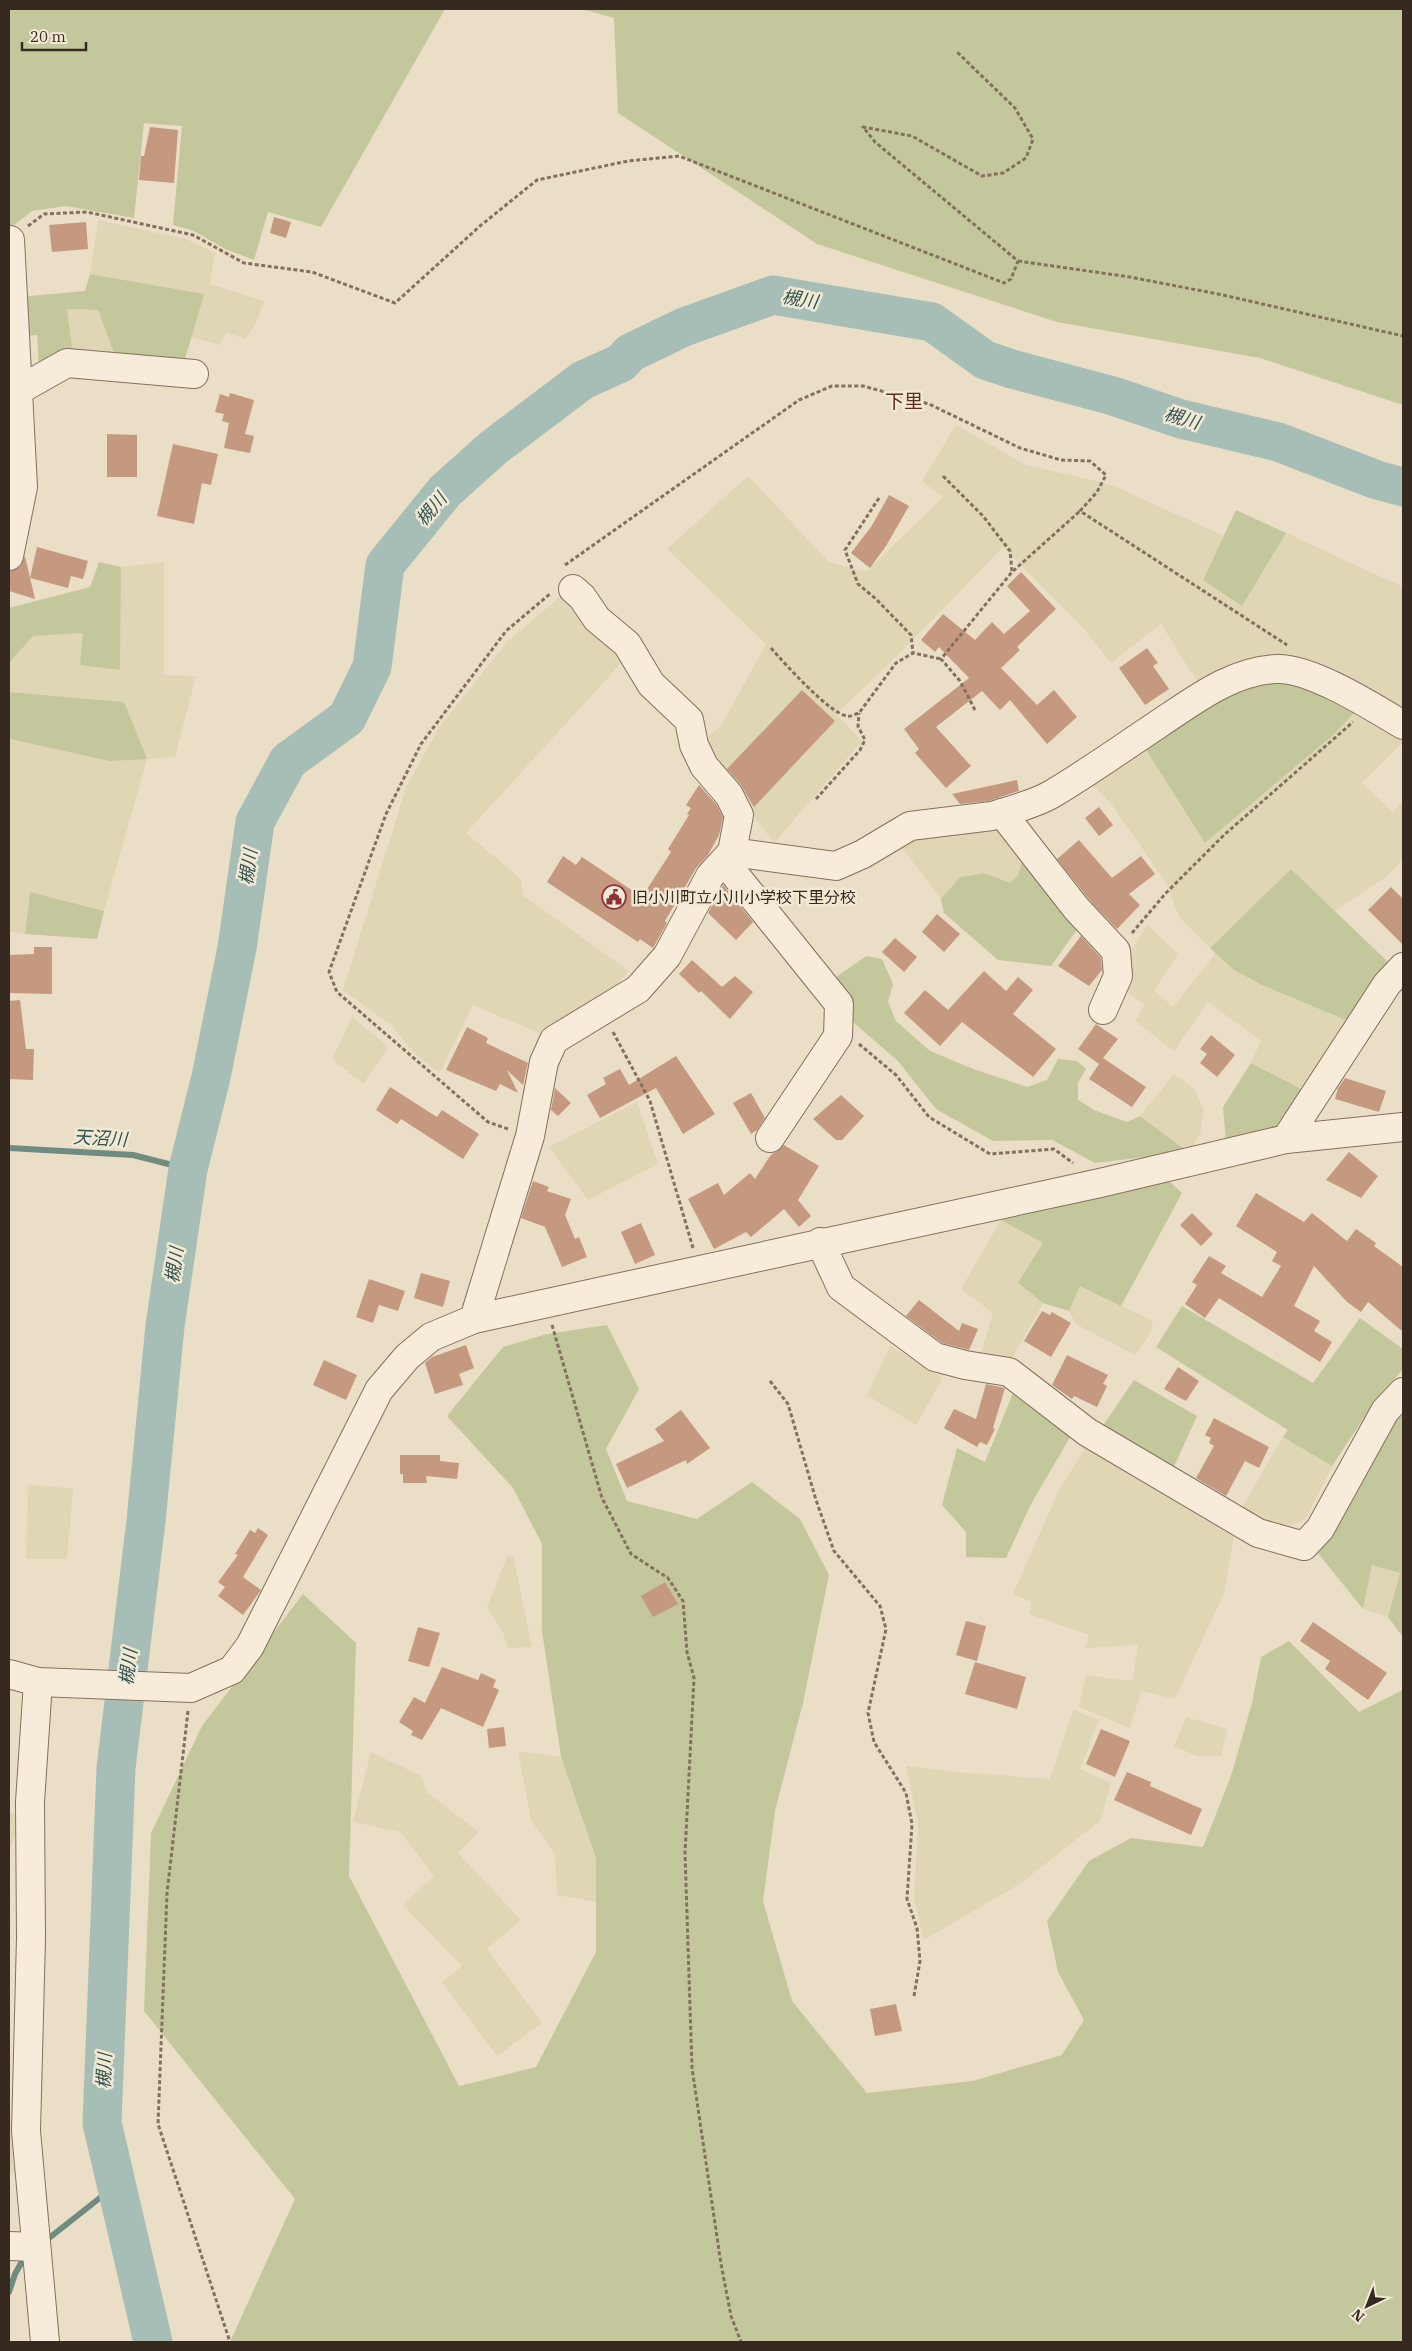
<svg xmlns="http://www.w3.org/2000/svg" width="1412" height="2351" viewBox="0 0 1412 2351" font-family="'IBM Plex Serif','Noto Sans JP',serif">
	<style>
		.farmland { fill: #dfd6b5 }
		.green { fill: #c4c79b }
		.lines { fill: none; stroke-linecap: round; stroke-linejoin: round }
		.stream { stroke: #6f8c83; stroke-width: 6 }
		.river { stroke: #a7beb6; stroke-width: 39 }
		.building { fill: #c59980 }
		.minor-casing { stroke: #84705e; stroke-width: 30 }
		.path { stroke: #84705e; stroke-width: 3; stroke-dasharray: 4 2.5; stroke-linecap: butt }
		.minor { stroke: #f6ecd9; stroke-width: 28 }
		.labels { text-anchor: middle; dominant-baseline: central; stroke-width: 5; stroke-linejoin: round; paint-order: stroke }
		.poi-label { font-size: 16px; fill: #362920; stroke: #f2e9d5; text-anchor: start }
		.water-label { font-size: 18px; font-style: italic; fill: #315450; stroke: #f2e9d5 }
		.quarter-label { font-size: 19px; fill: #5e2d23; stroke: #f2e9d5 }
	</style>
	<rect width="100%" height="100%" fill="#eadec6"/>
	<g class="farmland">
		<path d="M98,220L186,239L215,253L210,284L264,301L254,327L245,339L226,332L220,345L191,337L203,294L90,274Z"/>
		<path d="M67,309L98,310L116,358L73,354Z"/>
		<path d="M956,425L1024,464L1112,485L1224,536L1203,579L1242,606L1286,533L1403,587V717L1198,683L1161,624L1111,663L1082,627L1003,547L904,649L836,714L862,741L774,843L701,744L722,724L766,644L667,549L748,476L829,562L866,572L943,497L922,481Z"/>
		<path d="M164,562V675L196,676L175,757L147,759L104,911L30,892L25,934L9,932L10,739L109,761L124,702L9,692V663L32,636L84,633L120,670L121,567Z"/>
		<path d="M562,595L623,661L466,833L521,879L524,896L629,971L611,991L542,1034L473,1005L440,1073L416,1055L391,1025L343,990L406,788L438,729L507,642Z"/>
		<path d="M1357,710L1403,742L1362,783L1393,812L1403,801V860L1387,876L1335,911L1291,869L1210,948L1179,917L1166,883L1113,806L1088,780L1143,745L1205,843L1332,736Z"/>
		<path d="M999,824L1024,856L1018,875L1010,884L984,873L960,877L941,899L900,845L923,831Z"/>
		<path d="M1147,925L1178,954L1154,990L1173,1007L1216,953L1234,970L1264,986L1348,1021L1303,1090L1251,1063L1261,1041L1208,1002L1174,1051L1135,1021L1145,1005L1125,990L1124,963Z"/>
		<path d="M352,1017L389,1047L363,1084L332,1059Z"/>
		<path d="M1174,1074L1195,1090L1204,1111L1200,1135L1188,1152L1140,1116Z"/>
		<path d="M637,1102L658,1164L588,1200L549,1147Z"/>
		<path d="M1001,1220L1043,1243L1019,1283L1043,1303L1007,1368L979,1360L993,1313L961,1289Z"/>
		<path d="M1080,1286L1153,1321L1149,1336L1135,1355L1076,1324L1069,1311Z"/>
		<path d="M890,1346L943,1378L916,1425L867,1395Z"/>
		<path d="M1283,1437L1332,1466L1305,1520L1278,1530L1240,1511Z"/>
		<path d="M1087,1445L1234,1535L1224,1593L1175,1699L1141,1691L1130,1728L1079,1707L1086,1675L1132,1681L1138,1645L1085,1648L1089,1635L1029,1614L1031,1602L1013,1594L1058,1492Z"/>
		<path d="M28,1484L73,1489L67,1559H26Z"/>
		<path d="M513,1555L532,1647L508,1648L503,1633L487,1607L507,1557Z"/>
		<path d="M1372,1565L1400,1573L1388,1617L1363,1609Z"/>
		<path d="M1073,1710L1099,1720L1080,1769L1111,1783L1101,1820L1021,1883L924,1940L914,1900L918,1823L906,1766L957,1772L1050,1779Z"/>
		<path d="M1186,1717L1227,1729L1221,1756H1197L1174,1746Z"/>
		<path d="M518,1751L561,1757L596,1858V1902L557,1895L555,1854L531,1820Z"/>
		<path d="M371,1752L421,1776L428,1793L479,1832L458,1853L521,1920L487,1949L542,2023L497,2056L442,1982L462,1966L403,1905L434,1876L400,1832L353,1822Z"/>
		<path d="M9,1812L21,1815L9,1855Z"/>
		<path d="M9,2120L21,2122L16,2173L9,2172Z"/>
	</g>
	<g class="green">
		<path d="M9,9H445L321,227L268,212L254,260L225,249L194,231L173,225L182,126L144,123L134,218L66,206L32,211L9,229Z"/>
		<path d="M582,9H1403V405L1260,358L1057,322L817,244L618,113L614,18Z"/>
		<path d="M90,274L204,294L184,363L116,358L98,310L67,309L73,354L39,370L37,335L22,336L18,297L85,291Z"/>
		<path d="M1236,510L1286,533L1242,606L1203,580Z"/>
		<path d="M99,562L121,567L120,670L80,665L83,633L33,636L9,663V608L90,587Z"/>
		<path d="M1268,678L1311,684L1357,710L1332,736L1205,843L1143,745L1227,689Z"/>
		<path d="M9,692L124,702L147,759L109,761L10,739Z"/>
		<path d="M1024,856L1081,924L1051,966L998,960L944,913L941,899L960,877L984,873L1010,883L1018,875Z"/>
		<path d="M1291,869L1390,964L1348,1021L1264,986L1234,970L1210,948Z"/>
		<path d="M30,892L104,911L97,939L25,934Z"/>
		<path d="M866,956L882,959L893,984L888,1002L896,1021L930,1051L976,1070L1027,1087L1047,1080L1058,1059L1077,1061L1086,1069L1078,1083V1100L1096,1111L1127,1122L1140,1116L1188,1152L1095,1163L1052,1140L993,1141L936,1109L898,1061L854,1023L832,980Z"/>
		<path d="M1251,1063L1303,1090L1276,1132L1226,1142L1223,1107Z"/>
		<path d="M1169,1181L1182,1193L1121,1306L1080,1286L1069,1311L1043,1303L1018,1283L1043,1243L1001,1220Z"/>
		<path d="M1182,1306L1313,1383L1360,1318L1403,1349V1369L1373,1404L1332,1466L1283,1437L1288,1430L1156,1347Z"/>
		<path d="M607,1325L639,1389L606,1449L627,1501L697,1519L752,1482L800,1519L829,1575L803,1703L775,1811L763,1901L792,2001L867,2093L973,2081L1062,2055L1084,2020L1058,1972L1047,1921L1089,1861L1131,1838L1203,1847L1231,1776L1252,1703L1261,1657L1289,1641L1359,1712L1403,1690V2342H230L295,2199L144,2011L151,1833L202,1726L303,1594L356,1643L349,1876L459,2086L536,2067L596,1952V1858L561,1757L542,1631V1544L513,1488L447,1416L503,1347L547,1334Z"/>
		<path d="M1134,1380L1197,1416L1172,1471L1102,1427Z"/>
		<path d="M1013,1393L1072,1434L1031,1504L1006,1558L966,1557V1532L942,1505L957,1448L985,1462Z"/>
		<path d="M1403,1408V1637L1388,1617L1400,1573L1372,1565L1363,1609L1317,1552L1394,1418Z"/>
	</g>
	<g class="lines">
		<g class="stream">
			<path d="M9,1148L133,1155L188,1169"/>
			<path d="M44,2242L115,2186"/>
			<path d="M9,2292L15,2274L24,2258"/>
		</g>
		<path class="river" d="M153,2342L102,2123L116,1768L146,1521L165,1326L188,1169L211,1077L237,948L255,822L288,761L347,718L372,667L385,565L445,491L493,448L583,380L621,363L630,353L684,327L773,295L932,322L985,360L1012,369L1113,396L1181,419L1278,442L1377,480L1403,487"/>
	</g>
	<g class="building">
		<path d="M150,127L178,130L174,183L139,180L141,156H144Z"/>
		<path d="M274,217L291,222L286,238L270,233Z"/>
		<path d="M86,222L88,249L52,252L49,225Z"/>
		<path d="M230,393L254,400L245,434L254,436L250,453L224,448L229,423L222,421L224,414L215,412L220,394L229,397Z"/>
		<path d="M107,434L137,435V477H107Z"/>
		<path d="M173,444L218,454L211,485L202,483L194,524L157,516Z"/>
		<path d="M889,495L909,506L886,546L870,568L851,553L871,527Z"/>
		<path d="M37,547L88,561L83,579L71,576L68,588L30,578Z"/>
		<path d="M25,556L35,599L9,591V571L20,567Z"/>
		<path d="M1021,572L1056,609L1017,647L1020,650L1001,668L1037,705L1054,690L1077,717L1047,744L1010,700L1000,710L982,691L936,727L971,766L946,788L915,753L919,749L904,729L969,678L939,647L935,652L921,640L943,614L975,640L992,622L1004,634L1030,611L1007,586Z"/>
		<path d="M1147,648L1158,663L1153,666L1169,689L1145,705L1119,668Z"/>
		<path d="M802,690L835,721L754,807L741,785L727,769Z"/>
		<path d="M1017,780L1019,791L989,801L960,804L952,794Z"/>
		<path d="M699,785L716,804L723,817L719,835L708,855L696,868L665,921L667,923L653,948L640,939L638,942L547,882L563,856L576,865L582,857L642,897L671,852L668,849L689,815L687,814L691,808L686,805Z"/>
		<path d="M1099,807L1113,825L1099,836L1085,818Z"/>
		<path d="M1079,840L1112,878L1141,856L1155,874L1129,894L1140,905L1117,929L1092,903L1057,859Z"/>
		<path d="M723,885L753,922L736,940L708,913Z"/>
		<path d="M1391,887L1403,899V945L1368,910Z"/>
		<path d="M937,914L960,934L944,952L922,932Z"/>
		<path d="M1081,936L1101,958L1102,970L1089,986L1058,966Z"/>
		<path d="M895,938L917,957L904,972L882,952Z"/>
		<path d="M34,947H52V994L9,993V955L34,954Z"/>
		<path d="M692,960L722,987L735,976L753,992L730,1019L701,991L699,993L679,974Z"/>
		<path d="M984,971L1006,991L1018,977L1033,990L1013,1014L1056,1049L1033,1077L962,1022L940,1046L904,1013L925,990L948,1010Z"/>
		<path d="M20,1000L26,1049H34L33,1080L9,1079V1001Z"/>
		<path d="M1096,1024L1118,1039L1103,1058L1146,1087L1132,1107L1089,1079L1099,1064L1078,1049Z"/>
		<path d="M467,1027L488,1038L486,1043L528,1063L523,1085L507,1070L518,1093L500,1084L496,1091L446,1070Z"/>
		<path d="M1211,1035L1235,1055L1217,1077L1200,1063L1207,1054L1200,1049Z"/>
		<path d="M676,1056L715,1114L683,1134L656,1088L600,1118L587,1095L606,1084L603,1078L620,1069L629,1085Z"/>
		<path d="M1345,1078L1386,1091L1379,1112L1335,1099L1338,1088Z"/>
		<path d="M390,1087L437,1117L442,1110L479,1134L463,1159L401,1119L397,1124L376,1110Z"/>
		<path d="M555,1088L571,1103L558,1116L551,1110Z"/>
		<path d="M751,1093L765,1118L757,1130L751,1134L733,1103Z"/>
		<path d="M841,1095L864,1116L842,1140H836L813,1119Z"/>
		<path d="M784,1145L819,1166L798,1200L811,1216L799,1227L784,1209L751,1237L746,1232L714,1249L688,1199L718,1183L724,1195L750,1173L755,1179L770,1156Z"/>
		<path d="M1349,1152L1378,1176L1361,1198L1326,1180Z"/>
		<path d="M533,1181L549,1187L547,1191L571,1199L565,1215L575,1239L579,1237L587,1257L562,1267L545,1227L521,1218Z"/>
		<path d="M1256,1193L1304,1222L1312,1213L1347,1241L1356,1229L1376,1243L1374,1246L1403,1267V1332L1368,1302L1361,1312L1347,1302L1314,1266L1294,1306L1320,1321L1314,1331L1332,1342L1320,1362L1219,1298L1205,1318L1185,1304L1197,1285L1192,1282L1209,1256L1226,1266L1221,1273L1262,1297L1281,1266L1272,1261L1277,1252L1236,1226Z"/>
		<path d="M1192,1213L1213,1234L1201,1246L1180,1225Z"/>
		<path d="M641,1223L655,1255L635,1264L621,1232Z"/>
		<path d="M421,1273L450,1281L443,1307L414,1298Z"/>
		<path d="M369,1279L405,1291L398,1311L379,1305L373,1323L356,1317Z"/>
		<path d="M919,1300L959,1331L962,1323L978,1329L969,1350L942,1343L906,1316Z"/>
		<path d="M1042,1311L1050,1315L1052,1312L1071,1323L1051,1357L1024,1341Z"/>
		<path d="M466,1345L474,1368L459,1374L463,1385L435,1394L425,1363L432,1357Z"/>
		<path d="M1067,1355L1108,1375L1103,1384L1107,1386L1097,1407L1074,1396L1072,1399L1052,1385Z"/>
		<path d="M324,1360L357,1375L346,1400L313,1385Z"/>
		<path d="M1178,1367L1199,1381L1186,1401L1164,1389Z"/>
		<path d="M986,1384L1005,1388L993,1428L995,1429L987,1445L980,1442L977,1447L944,1428L954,1409L976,1419Z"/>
		<path d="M681,1410L710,1448L687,1464L686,1460L627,1488L616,1464L664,1441L655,1429Z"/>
		<path d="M1214,1418L1269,1447L1259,1468L1245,1461L1226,1496L1196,1478L1214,1446L1209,1443L1211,1438L1205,1435Z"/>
		<path d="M400,1455H440V1461L459,1463L457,1479L426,1476L427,1483H403V1474H400Z"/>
		<path d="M258,1528L268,1535L243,1577L261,1590L243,1615L218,1596L225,1587L218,1582L238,1555L235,1554L250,1530L255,1533Z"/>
		<path d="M665,1582L678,1604L653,1617L641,1596Z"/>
		<path d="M966,1621L986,1626L977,1661L956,1655Z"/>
		<path d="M1313,1622L1387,1673L1368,1700L1325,1669L1330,1661L1300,1641Z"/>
		<path d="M418,1627L440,1633L429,1667L408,1661Z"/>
		<path d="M975,1662L1026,1677L1017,1709L965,1694Z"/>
		<path d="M442,1667L478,1680L481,1673L496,1680L493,1687L499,1690L483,1727L441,1708L422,1740L411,1735L413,1731L399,1722L414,1697L425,1703Z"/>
		<path d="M504,1727L506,1746L489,1748L487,1729Z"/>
		<path d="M1101,1729L1130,1741L1115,1777L1086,1764Z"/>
		<path d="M1127,1772L1151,1782L1150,1786L1202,1809L1191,1835L1114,1800Z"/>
		<path d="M896,2004L902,2031L875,2036L870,2009Z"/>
	</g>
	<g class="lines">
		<g class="minor-casing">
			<g id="minor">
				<path d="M19,390L67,363L194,374"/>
				<path d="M9,556L23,487L10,240"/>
				<path d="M573,589L582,597L597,619L627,644L651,684L689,720L694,745L704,766L729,795L739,815L732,852"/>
				<path d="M1002,813L1076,908L1116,951L1118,976L1103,1010"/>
				<path d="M724,861L839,1004L838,1036L770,1138"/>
				<path d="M1286,1139L1387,984L1403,967"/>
				<path d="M820,1242L841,1287L935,1357L965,1365L1009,1372L1087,1432L1258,1533L1304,1546L1320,1529L1385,1411L1403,1392"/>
				<path d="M474,1319L530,1136L544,1062L554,1040L638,989L667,956L710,876L732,852L836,866L863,854L910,826L992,816C1011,810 1035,804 1052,794C1089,772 1124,747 1160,723C1195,700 1232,671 1276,669C1310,667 1373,707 1403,725"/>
				<path d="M9,1674L38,1682L191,1688L232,1670L250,1646L379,1390L407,1357L431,1337L474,1319L1100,1183L1286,1139L1403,1127"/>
				<path d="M38,1682L30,1802L31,1938L26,2131L45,2342"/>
				<path d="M9,2246L36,2247"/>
			</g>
		</g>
		<g class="path">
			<path d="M28,226L44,214L87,212L193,235L244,263L312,272L395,303L480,226L537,180L628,161L679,156L1004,283L1011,279L1018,261L875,142L863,127L912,136L982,176L1003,173L1026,158L1033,139L1015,108L956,51"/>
			<path d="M1018,261L1130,277L1223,295L1403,336"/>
			<path d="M943,476L983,516L1010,551L1012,571"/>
			<path d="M879,498L845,550L858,584L876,599L911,635L913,653"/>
			<path d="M565,565L799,400L832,386H863L929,404L1020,448L1061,460L1090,461L1106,475L1097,492L1080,511L1287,645"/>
			<path d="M771,648C784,663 830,714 847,716C851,717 855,714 859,713L896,663L913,653L941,659"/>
			<path d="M975,710L960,681L941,659L1012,572L1080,511"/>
			<path d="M816,799L860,750L865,740L858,726L859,713"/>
			<path d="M1132,933L1166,893L1224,835L1353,722"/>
			<path d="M613,1032L650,1101L693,1248"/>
			<path d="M859,1044L896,1075L929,1117L990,1154L1054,1149L1073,1163"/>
			<path d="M508,1129L488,1122L337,992L329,972L386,814L421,744L506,631L551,593"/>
			<path d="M552,1325L602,1498L631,1554L668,1578L683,1601L687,1652L694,1678L685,1853L692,2068L721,2264L731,2316L741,2342"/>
			<path d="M770,1381L788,1404L816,1500L834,1551L880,1606L886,1629L868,1713L874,1742L906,1793L912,1824L907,1899L917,1928L920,1961L914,1996"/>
			<path d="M188,1711L167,1893L158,2124L230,2342"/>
		</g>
		<use href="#minor" class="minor"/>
	</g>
	<defs>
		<g id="civic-ring" transform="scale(1.25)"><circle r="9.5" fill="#f2e9d5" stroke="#8d3338" stroke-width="1.5"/><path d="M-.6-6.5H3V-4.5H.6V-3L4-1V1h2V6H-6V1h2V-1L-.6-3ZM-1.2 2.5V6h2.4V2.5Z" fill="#8d3338"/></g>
	</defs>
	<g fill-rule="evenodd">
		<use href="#civic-ring" x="614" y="897"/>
	</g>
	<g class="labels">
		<g class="poi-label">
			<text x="632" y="897">旧小川町立小川小学校下里分校</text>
		</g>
		<g class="water-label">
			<text transform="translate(800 299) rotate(9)">槻川</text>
			<text transform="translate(1182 418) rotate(16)">槻川</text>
			<text transform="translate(431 509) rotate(-50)">槻川</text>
			<text transform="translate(248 867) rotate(-82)">槻川</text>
			<text transform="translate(100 1138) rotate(3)">天沼川</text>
			<text transform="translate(174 1265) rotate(-82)">槻川</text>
			<text transform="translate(128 1667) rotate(-83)">槻川</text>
			<text transform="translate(104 2071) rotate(-88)">槻川</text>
		</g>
		<g class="quarter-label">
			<text x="904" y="401">下里</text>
		</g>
	</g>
	<rect width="1412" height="2351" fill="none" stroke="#362920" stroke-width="20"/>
	<g transform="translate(1367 2306) rotate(223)" stroke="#f2e9d5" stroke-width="4" paint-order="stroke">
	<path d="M0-4L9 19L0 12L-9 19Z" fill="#362920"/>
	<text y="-8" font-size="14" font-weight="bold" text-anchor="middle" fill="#362920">N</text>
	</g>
	<path d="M22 42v8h64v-8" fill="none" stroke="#362920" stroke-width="2.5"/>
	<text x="30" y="42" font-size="15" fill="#362920" stroke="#f2e9d5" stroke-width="4" paint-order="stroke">20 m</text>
</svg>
